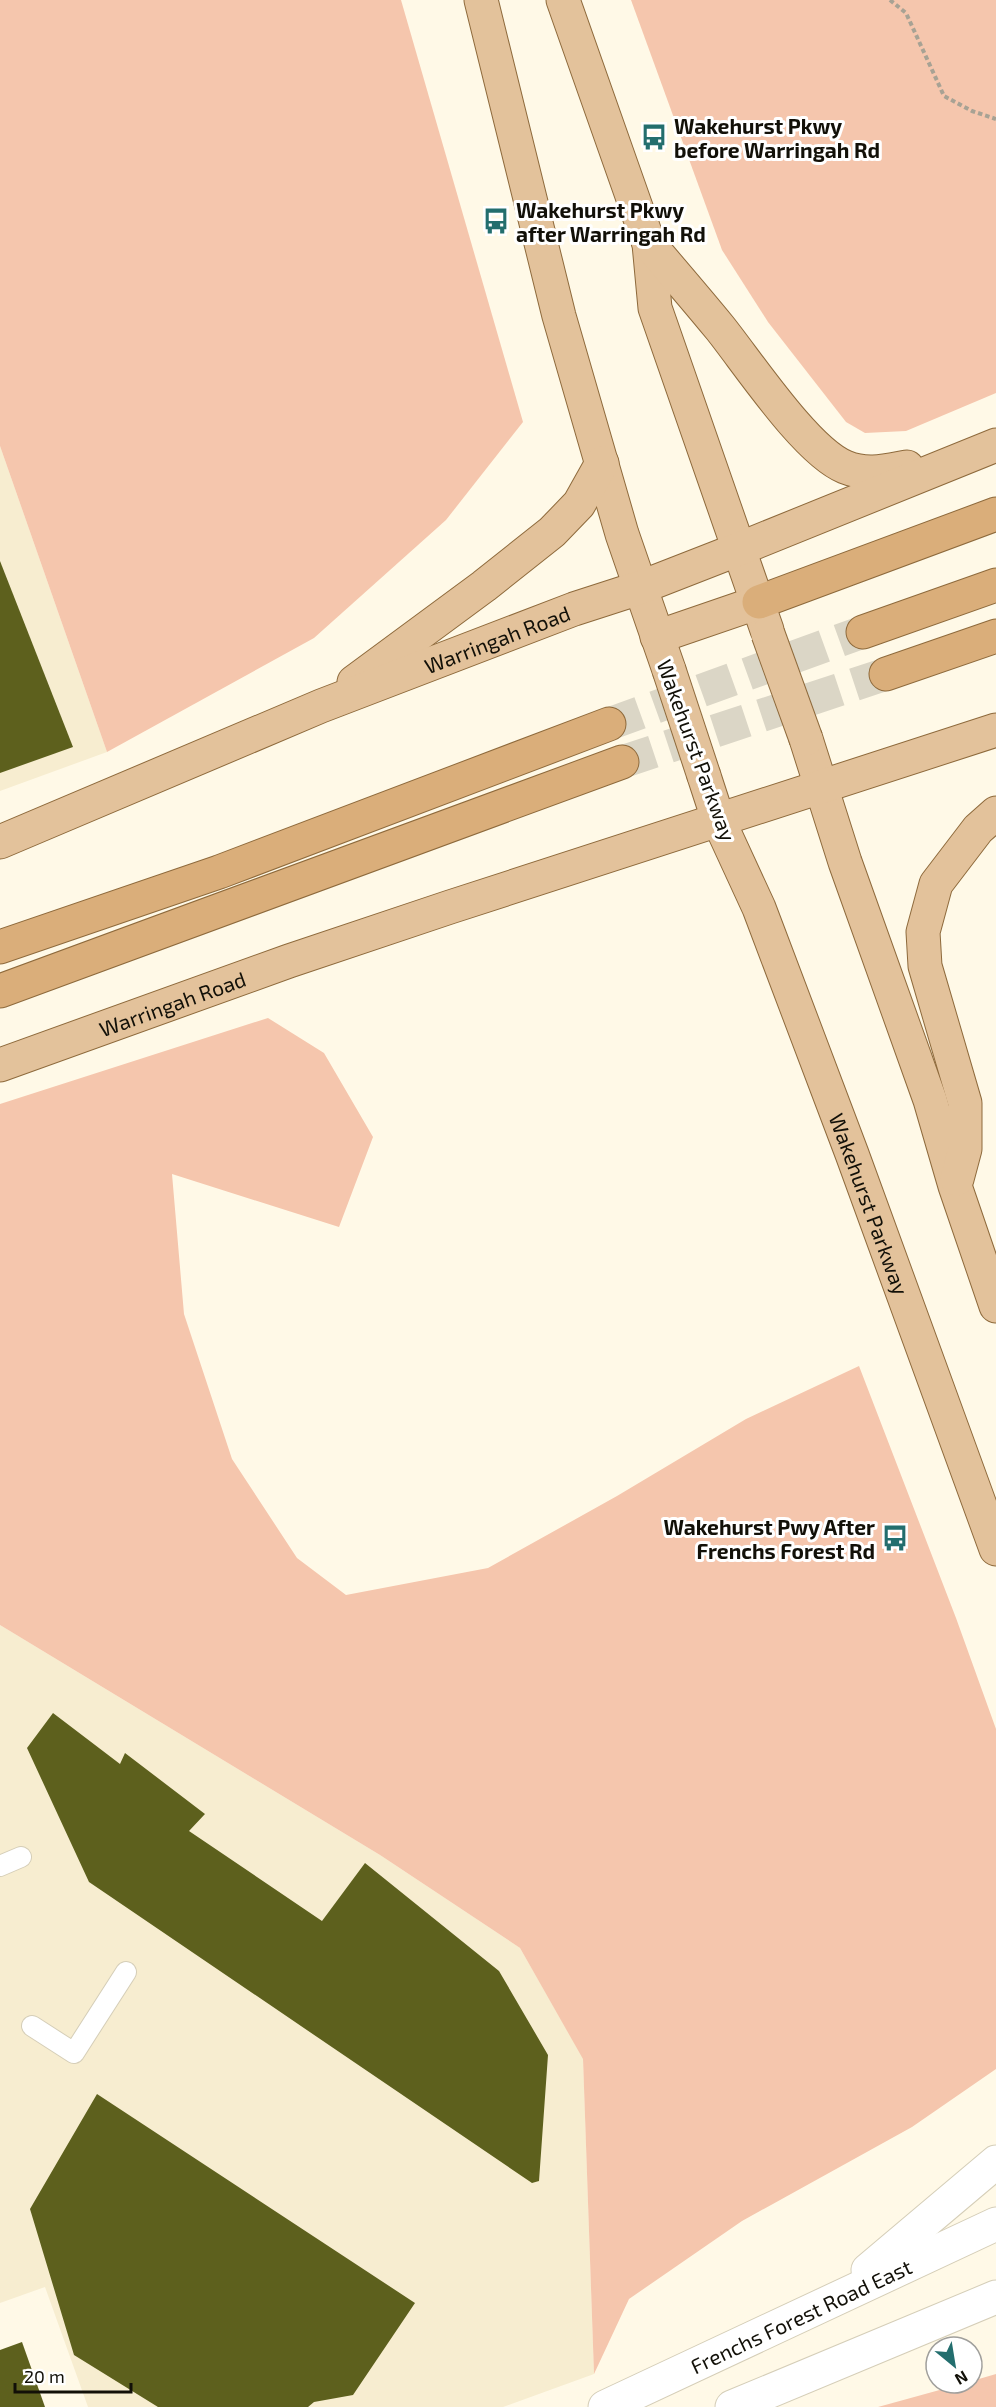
<svg xmlns="http://www.w3.org/2000/svg" width="996" height="2407" viewBox="0 0 996 2407" font-family="'Exo 2',sans-serif">
	<style>
		.built { fill: #f7edd0 }
		.green { fill: #f5c6ad }
		.building { fill: #5d601d }
		.lines { fill: none; stroke-linecap: round; stroke-linejoin: round }
		.trunk-tunnel { stroke: #dbd6c6; stroke-width: 33; stroke-dasharray: 33 16; stroke-linecap: butt }
		.service-casing { stroke: #d5ceb8; stroke-width: 22 }
		.secondary-casing { stroke: #d5ceb8; stroke-width: 35 }
		.primary-casing { stroke: #8e6a3c; stroke-width: 35 }
		.trunk-casing { stroke: #8e6a3c; stroke-width: 35 }
		.path { stroke: #a7a294; stroke-width: 4; stroke-dasharray: 4.5 3; stroke-linecap: butt }
		.service { stroke: #fff; stroke-width: 20 }
		.secondary { stroke: #fff; stroke-width: 33 }
		.primary { stroke: #e3c29b; stroke-width: 33 }
		.trunk { stroke: #daae7a; stroke-width: 33 }
		.primary-bridge-casing { stroke: #8e6a3c; stroke-width: 35; stroke-linecap: butt }
		.primary-bridge { stroke: #e3c29b; stroke-width: 33 }
		.labels { text-anchor: middle; dominant-baseline: central; stroke-width: 6; stroke-linejoin: round; paint-order: stroke }
		.poi-label { font-size: 21px; font-weight: bold; fill: #121008; stroke: #fff; text-anchor: start }
		.street-label { font-size: 21px; fill: #121008; stroke: #fff }
	</style>
	<rect width="100%" height="100%" fill="#fff9e7"/>
	<g class="built">
		<path d="M0,446L107,752L0,791Z"/>
		<path d="M0,1625L380,1855L520,1948L583,2058L594,2374L503,2407H88L45,2287L0,2303Z"/>
	</g>
	<g class="green">
		<path d="M0,0H401L523,422L446,520L314,638L107,752L0,446Z"/>
		<path d="M631,0H996V393L906,431L865,433L846,422L768,322L722,250Z"/>
		<path d="M268,1018L324,1053L373,1137L339,1227L172,1174L184,1314L232,1459L297,1558L346,1595L488,1568L617,1496L746,1419L859,1366L956,1618L996,1729V2069L912,2127L742,2221L629,2299L594,2374L583,2059L520,1948L380,1855L0,1625V1104Z"/>
		<path d="M996,2374V2407H878L965,2383H972V2381Z"/>
	</g>
	<g class="building">
		<path d="M0,561L73,747L0,773Z"/>
		<path d="M53,1713L120,1764L125,1753L205,1814L189,1831L322,1921L365,1863L499,1971L548,2055L539,2181L532,2183L89,1882L27,1748Z"/>
		<path d="M97,2094L415,2303L353,2395L314,2402L308,2407H158L74,2355L30,2209Z"/>
		<path d="M22,2342L45,2407H0V2350Z"/>
	</g>
	<g class="lines">
		<g class="trunk-tunnel">
			<path d="M609,724L863,632"/>
			<path d="M622,762L886,674"/>
		</g>
		<g class="service-casing">
			<g id="service">
				<path d="M0,1866L21,1857"/>
				<path d="M32,2026L74,2053L126,1972"/>
			</g>
		</g>
		<g class="secondary-casing">
			<g id="secondary">
				<path d="M868,2270L996,2162"/>
				<path id="s1" d="M605,2407L996,2224"/>
				<path d="M732,2407L996,2297"/>
			</g>
		</g>
		<g class="primary-casing">
			<g id="primary">
				<path d="M481,0L559,316L622,534L669,670"/>
				<path d="M563,0L649,244L655,308L767,630"/>
				<path d="M649,244C673,272 697,300 720,328C748,363 806,451 845,467C867,476 885,471 907,467"/>
				<path d="M657,637L759,602"/>
				<path d="M354,682L484,586L552,532L579,504L602,463"/>
				<path d="M806,739L845,862L930,1100L955,1186L996,1306"/>
				<path id="s2" d="M704,776L718,819L759,908L852,1154L996,1549"/>
				<path id="s3" d="M0,842L321,706L574,609L639,588L739,549L996,445"/>
				<path id="s4" d="M0,1065L289,961L450,907L996,730"/>
				<path d="M957,1179L965,1149V1103L925,966L923,932L936,884L978,829L996,813"/>
			</g>
		</g>
		<g class="trunk-casing">
			<g id="trunk">
				<path d="M759,602L996,514"/>
				<path d="M863,632L996,585"/>
				<path d="M886,674L996,636"/>
				<path d="M0,947L219,872L609,724"/>
				<path d="M0,991L622,762"/>
			</g>
		</g>
		<path class="path" d="M890,0L906,13L944,96L972,111L996,119"/>
		<use href="#service" class="service"/>
		<use href="#secondary" class="secondary"/>
		<use href="#primary" class="primary"/>
		<use href="#trunk" class="trunk"/>
		<g class="primary-bridge-casing">
			<g id="primary-bridge">
				<path d="M768,634L806,739"/>
				<path d="M669,670L704,776"/>
			</g>
		</g>
		<use href="#primary-bridge" class="primary-bridge"/>
	</g>
	<defs>
		<g id="bus-bare" transform="scale(2.07)"><path d="M-5-6H5V4H4V6H2V4H-2V6H-4V4H-5ZM-3.5-4V0h7V-4ZM-3.5 1.2v1.5H-2V1.2ZM2 1.2v1.5H3.5V1.2Z" fill="#236e6e" stroke="#fff" stroke-width="2.5" paint-order="stroke"/></g>
	</defs>
	<g fill-rule="evenodd">
		<use href="#bus-bare" x="654" y="137"/>
		<use href="#bus-bare" x="496" y="221"/>
		<use href="#bus-bare" x="895" y="1538"/>
	</g>
	<g class="labels">
		<g class="poi-label">
			<text x="674" y="125">Wakehurst Pkwy<tspan x="674" dy="24">before Warringah Rd</tspan></text>
			<text x="516" y="209">Wakehurst Pkwy<tspan x="516" dy="24">after Warringah Rd</tspan></text>
			<text x="875" y="1526" text-anchor="end">Wakehurst Pwy After<tspan x="875" dy="24">Frenchs Forest Rd</tspan></text>
		</g>
		<g class="street-label">
			<text stroke="none"><textPath href="#s3" startOffset="537">Warringah Road</textPath></text>
			<text transform="translate(697 750) rotate(70)">Wakehurst Parkway</text>
			<text stroke="none"><textPath href="#s4" startOffset="183">Warringah Road</textPath></text>
			<text stroke="none"><textPath href="#s2" startOffset="459">Wakehurst Parkway</textPath></text>
			<text stroke="none"><textPath href="#s1" startOffset="216">Frenchs Forest Road East</textPath></text>
		</g>
	</g>
	<g transform="translate(954 2365) rotate(150)"><circle r="28" fill="#ffffff" stroke="#a09f9c" stroke-width="1.5"/>
	<path d="M0-4.5L10 22L0 15L-10 22Z" fill="#236e6e"/>
	<text y="-9" font-size="16" font-weight="bold" text-anchor="middle" fill="#121008">N</text>
	</g>
	<path d="M15 2383v9h116v-9" fill="none" stroke="#121008" stroke-width="3"/>
	<text x="24" y="2383" font-size="18" fill="#121008" stroke="#ffffff" stroke-width="4.5" paint-order="stroke">20 m</text>
</svg>
